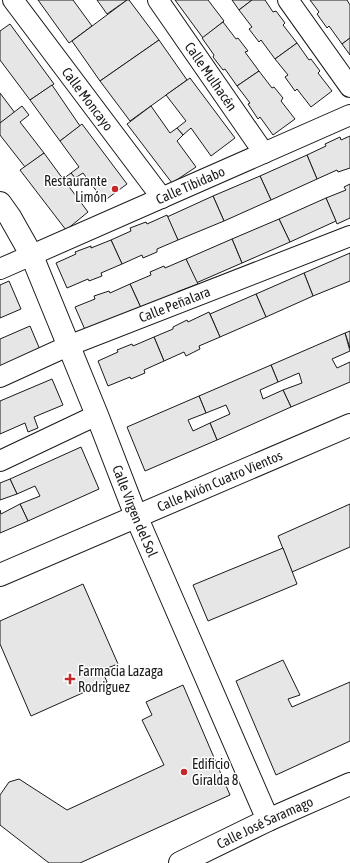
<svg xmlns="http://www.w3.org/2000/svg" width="350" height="863" viewBox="0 0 350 863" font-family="'Asap Condensed',sans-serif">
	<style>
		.building { fill: #e6e6e6; stroke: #1a1a1a }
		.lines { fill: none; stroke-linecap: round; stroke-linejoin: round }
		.minor-casing { stroke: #1a1a1a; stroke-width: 22 }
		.tertiary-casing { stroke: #1a1a1a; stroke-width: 24 }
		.primary-casing { stroke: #1a1a1a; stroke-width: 24 }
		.minor { stroke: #fff; stroke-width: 20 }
		.tertiary { stroke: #fff; stroke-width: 22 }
		.primary { stroke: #fff; stroke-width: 22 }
		.poi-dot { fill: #c62828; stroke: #fff; stroke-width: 1.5 }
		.labels { text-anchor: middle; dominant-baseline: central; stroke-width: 3; stroke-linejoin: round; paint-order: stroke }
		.street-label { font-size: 14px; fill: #1a1a1a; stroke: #fff }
		.poi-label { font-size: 14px; fill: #1a1a1a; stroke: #fff; text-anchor: start }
	</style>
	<rect width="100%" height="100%" fill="#fff"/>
	<g class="building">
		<path d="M38,0H73L92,26L69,43Z"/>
		<path d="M97,0H127L107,14Z"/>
		<path d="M127,0H129L159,40L100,81L72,41Z"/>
		<path d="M175,0H208L224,21L203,38Z"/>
		<path d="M232,0H252L239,10Z"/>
		<path d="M252,0H265L273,12L276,11L285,23L283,25L297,43L275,59L261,40L259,42L249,29L252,27L239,10Z"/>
		<path d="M310,0H347L350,5V38L342,44L329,26L327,28L317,14L319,12Z"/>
		<path d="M223,22L236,39L238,38L248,51L245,52L259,71L237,86L225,69L223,70L213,57L214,55L202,38Z"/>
		<path d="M10,24L54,84L30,100L0,60V31Z"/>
		<path d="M350,38V55L342,44Z"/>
		<path d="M159,40L187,80L130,121L100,81Z"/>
		<path d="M297,43L309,60L311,59L320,71L318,73L332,91L311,107L297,89L295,91L285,77L288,75L275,59Z"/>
		<path d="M259,71L272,88L274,87L283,98L281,101L295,119L273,135L260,117L258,119L248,104L250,103L237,86Z"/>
		<path d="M190,78L235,138L211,156L191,128L183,135L177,128L186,121L166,95Z"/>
		<path d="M52,85L80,126L60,141L30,100Z"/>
		<path d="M0,93L15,113L0,123Z"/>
		<path d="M22,106L29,115L20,122L44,153L25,167L0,135V123Z"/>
		<path d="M151,106L170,133L177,128L183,135L177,141L196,167L172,183L127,124Z"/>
		<path d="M82,124L127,184L104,201L83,173L75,178L71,173L79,167L60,141Z"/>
		<path d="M350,136V168L338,172L337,170L317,179L307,155L326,146L325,144L340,137L341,140Z"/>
		<path d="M44,153L63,179L71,173L75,178L67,184L88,212L66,230L20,170Z"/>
		<path d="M307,155L317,179L271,200L260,176Z"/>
		<path d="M260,176L271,200L224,221L213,196Z"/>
		<path d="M350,184V218L337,224L326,198L346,190L344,187Z"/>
		<path d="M213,196L224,221L178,240L167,217Z"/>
		<path d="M326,198L336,221L290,242L279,219Z"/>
		<path d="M167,215L178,240L157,249V252L143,258L142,255L122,264L111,240L131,231L130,228L146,222L147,224Z"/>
		<path d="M279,219L290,242L242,263L232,239Z"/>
		<path d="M232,239L242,263L196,283L186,259Z"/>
		<path d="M111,240L122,264L101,273L102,276L89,281L88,279L67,288L56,263L76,254L75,252L91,246V248Z"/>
		<path d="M350,253V281L313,296L304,273Z"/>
		<path d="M186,259L198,284L177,292L178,295L141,308L130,284L151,275L150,272L164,266L165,268Z"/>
		<path d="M304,273L313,296L266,317L256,294Z"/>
		<path d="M9,281L21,309L0,318V285Z"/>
		<path d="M130,284L141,308L86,332L75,307L95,299L94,296L109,291L110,293Z"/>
		<path d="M256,294L266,317L220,337L210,314Z"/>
		<path d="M209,312L220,337L199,346L200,349L186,356L184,352L164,361L154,337L173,329V327L187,320L188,322Z"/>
		<path d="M30,326L41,352L0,370V339Z"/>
		<path d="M350,331V348L345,333Z"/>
		<path d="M345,333L350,351L332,359L337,368L350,362V382L291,407L283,390L302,383L299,373L278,382L271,365Z"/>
		<path d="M154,337L164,361L144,370L145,373L131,379L130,377L108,386L98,361L118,352L117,350L132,344L133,346Z"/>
		<path d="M271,365L278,382L260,390L263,399L283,390L291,407L217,440L210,423L230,414L226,405L206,413L199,396Z"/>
		<path d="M52,379L63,405L34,417L38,428L28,432L25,423L0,434V401Z"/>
		<path d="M199,396L206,413L188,420L193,431L210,423L217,440L145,471L127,427Z"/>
		<path d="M81,447L99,489L28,521L20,504L40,496L35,486L17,494L10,479Z"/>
		<path d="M10,479L17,494L0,500V483Z"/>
		<path d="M20,504L28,521L0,533V510L1,514Z"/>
		<path d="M350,504V547L292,572L278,536Z"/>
		<path d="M283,548L297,584L208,621L193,585Z"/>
		<path d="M83,584L118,664L102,670L107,682L31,716L0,644V621Z"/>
		<path d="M283,660L300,695L288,699L292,707L350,682V741L276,775L236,681Z"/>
		<path d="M183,685L230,795L80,863H49L0,825V795L9,782L19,779L67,810L164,765L142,720L152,715L146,702Z"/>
	</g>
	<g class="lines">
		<g class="minor-casing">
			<g id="minor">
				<path id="s1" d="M13,0L162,198"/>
				<path id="s2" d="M158,0L264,153"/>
				<path d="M288,0L350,87"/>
				<path id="s3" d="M0,269L350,115"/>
				<path id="s4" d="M0,377L68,346L350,236"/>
				<path d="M0,461L97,415"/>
			</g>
		</g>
		<g class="tertiary-casing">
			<g id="tertiary">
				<path id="s5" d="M0,203L10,217L32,256L97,415L136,516L268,820"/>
				<path id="s6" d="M0,575L350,425"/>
			</g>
		</g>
		<g class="primary-casing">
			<g id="primary">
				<path id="s7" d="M180,863L268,820L350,784"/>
			</g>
		</g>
		<use href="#minor" class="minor"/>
		<use href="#tertiary" class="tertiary"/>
		<use href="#primary" class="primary"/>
	</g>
	<g class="poi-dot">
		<circle cx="115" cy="189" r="4"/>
		<path d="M68 673h4v4h4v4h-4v4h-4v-4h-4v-4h4z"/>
		<circle cx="184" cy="772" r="4"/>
	</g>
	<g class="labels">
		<g class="street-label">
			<text stroke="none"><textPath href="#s2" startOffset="93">Calle Mulhacén</textPath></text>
			<text stroke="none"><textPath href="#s1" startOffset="124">Calle Moncayo</textPath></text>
			<text stroke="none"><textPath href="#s3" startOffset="208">Calle Tibidabo</textPath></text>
			<text stroke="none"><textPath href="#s4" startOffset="189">Calle Peñalara</textPath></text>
			<text stroke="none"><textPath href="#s6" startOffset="239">Calle Avión Cuatro Vientos</textPath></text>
			<text stroke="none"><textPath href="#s5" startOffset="337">Calle Virgen del Sol</textPath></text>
			<text stroke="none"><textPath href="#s7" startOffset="94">Calle José Saramago</textPath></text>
		</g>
		<g class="poi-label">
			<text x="107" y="181" text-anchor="end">Restaurante<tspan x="107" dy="16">Limón</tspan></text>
			<text x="78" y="671">Farmacia Lazaga<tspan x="78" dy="16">Rodriguez</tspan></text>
			<text x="192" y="764">Edificio<tspan x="192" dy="16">Giralda 8</tspan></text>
		</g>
	</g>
</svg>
